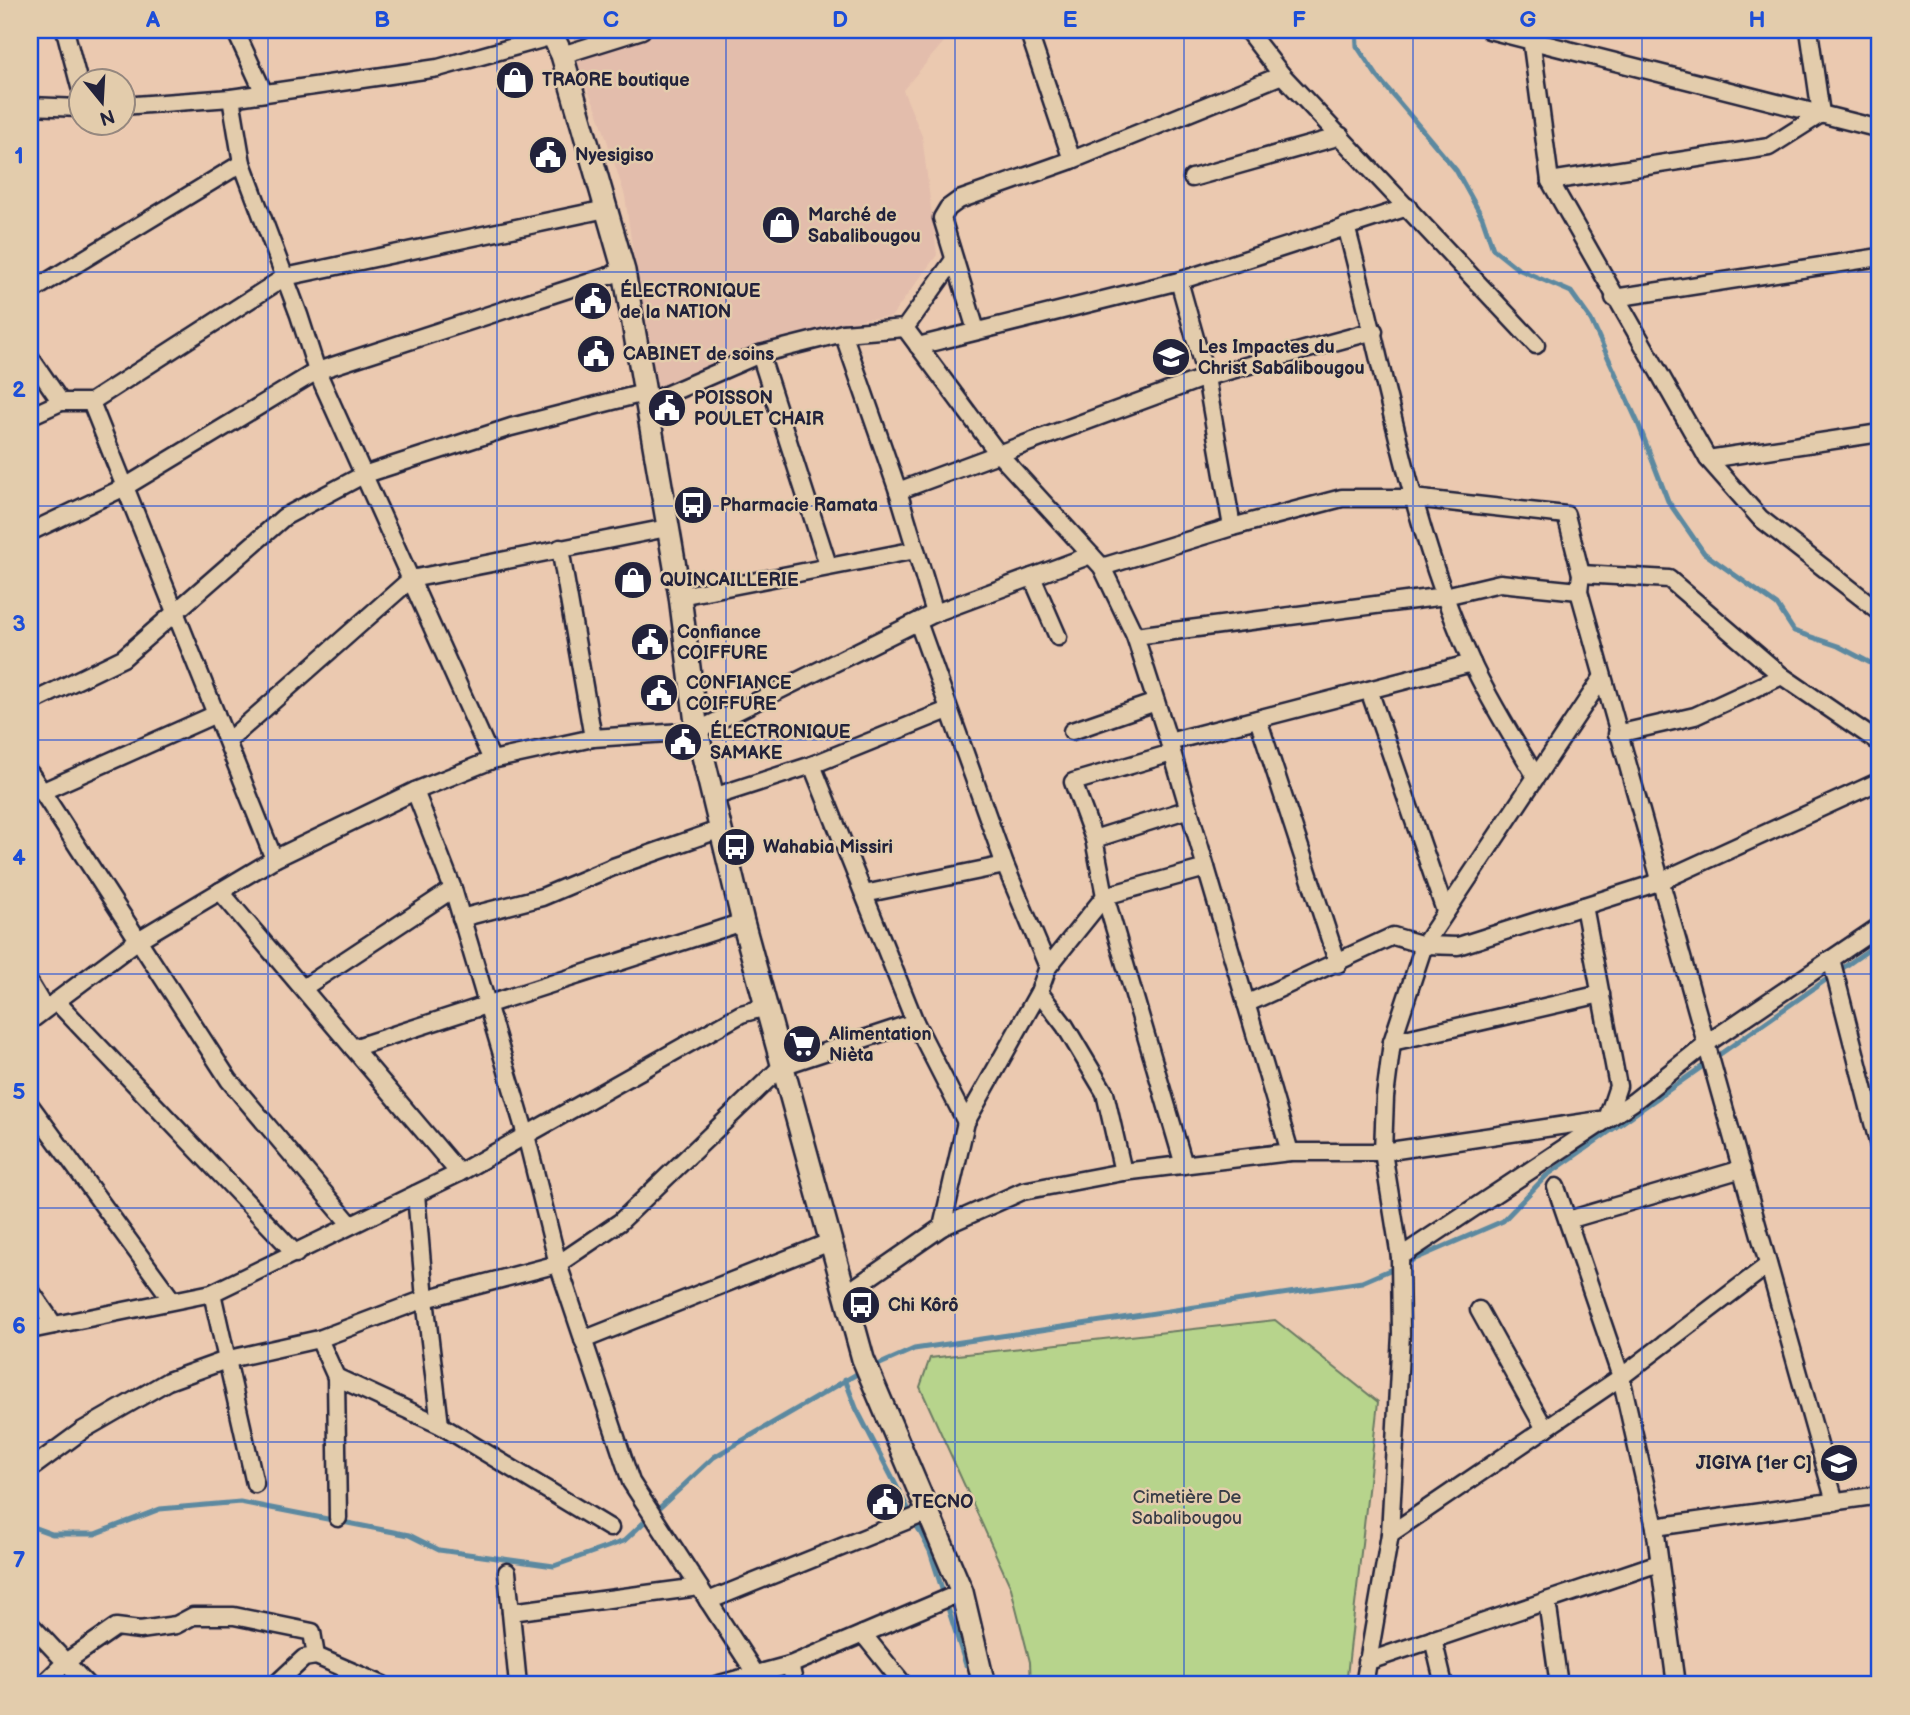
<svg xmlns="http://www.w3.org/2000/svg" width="1910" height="1715" viewBox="0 0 1910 1715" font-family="'Balsamiq Sans',sans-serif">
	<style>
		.built { fill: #e3bdac }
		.green { fill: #b7d48c; stroke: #6c7b64; stroke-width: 2 }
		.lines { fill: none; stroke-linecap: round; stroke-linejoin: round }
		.stream { stroke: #5c89a0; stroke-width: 5 }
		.street-casing { stroke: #22223b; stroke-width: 21 }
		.secondary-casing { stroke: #22223b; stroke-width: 26 }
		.street { stroke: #e3ccac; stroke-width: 16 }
		.secondary { stroke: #e3ccac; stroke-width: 21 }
		.grid { fill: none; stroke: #1d4ed8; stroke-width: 2; stroke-opacity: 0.55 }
		.labels { text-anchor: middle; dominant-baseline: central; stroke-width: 5; stroke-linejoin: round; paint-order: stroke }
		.poi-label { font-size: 18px; font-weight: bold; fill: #22223b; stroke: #e3ccac; text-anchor: start }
		.park-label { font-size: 18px; fill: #383d47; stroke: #e3ccac }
		.neatline { fill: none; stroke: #1d4ed8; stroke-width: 2.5 }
		.grid-label { font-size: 23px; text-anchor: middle; font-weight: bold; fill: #1d4ed8 }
	</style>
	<rect width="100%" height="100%" fill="#ebc9b0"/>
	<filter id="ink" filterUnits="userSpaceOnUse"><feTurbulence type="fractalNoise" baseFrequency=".0143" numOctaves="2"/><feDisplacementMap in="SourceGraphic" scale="14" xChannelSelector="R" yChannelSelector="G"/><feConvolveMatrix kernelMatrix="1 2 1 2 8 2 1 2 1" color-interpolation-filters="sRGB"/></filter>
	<g filter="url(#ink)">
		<path class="built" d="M617,30H954L903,90L922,136L937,255L891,317L864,319L776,343L686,374L652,389L625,196L597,110L573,58Z"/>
		<path class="green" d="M1275,1320L1378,1402L1346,1685H1031L1030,1662L1011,1588L920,1387L930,1358Z"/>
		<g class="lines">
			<g class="stream">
				<path d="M1356,30L1357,46L1377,76L1456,170L1482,217L1493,249L1518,269L1571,292L1591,320L1638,423L1668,501L1704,553L1777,605L1794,631L1838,646L1880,668"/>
				<path d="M871,1368L914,1349L1362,1282L1503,1221L1546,1176L1880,942"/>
				<path d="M845,1379L856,1408L930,1551L966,1665"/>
				<path d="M30,1526L52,1534H95L160,1509L240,1502L409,1535L439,1550L554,1566L624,1541L714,1457L862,1371"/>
			</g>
			<g class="street-casing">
				<g id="street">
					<path d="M65,30L80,87"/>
					<path d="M235,30L264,93"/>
					<path d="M1028,30L1072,160"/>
					<path d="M1247,30L1282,75"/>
					<path d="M1489,30L1880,129"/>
					<path d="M1530,30L1550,181L1708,459L1760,518L1880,612"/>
					<path d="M562,55L642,30"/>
					<path d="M231,98L242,163L299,315L317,371L492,760"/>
					<path d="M30,106L80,108"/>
					<path d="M122,106L231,98L438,68L553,36"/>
					<path d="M1192,178L1341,136"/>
					<path d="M1550,181L1769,147L1821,114L1809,30"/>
					<path d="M1346,226C1385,371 1409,523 1471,661C1489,701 1514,739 1536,777"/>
					<path d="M1179,281L1206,377L1374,331"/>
					<path d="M30,292L242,163"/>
					<path d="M1614,298L1880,257"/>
					<path d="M905,328L997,452L1102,567L1135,636L1169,742L1290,1152"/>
					<path d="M976,330L942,218L948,208L959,200L1072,160L1282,75L1536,345"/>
					<path d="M843,333L898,491L935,613"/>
					<path d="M918,346L1179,281L1408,207"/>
					<path d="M760,354L828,565"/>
					<path d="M30,357L61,402"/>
					<path d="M91,402L274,859"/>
					<path d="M647,403L760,354L843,333L905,328L953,261"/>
					<path d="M30,416L61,402H91L285,277L606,209"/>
					<path d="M1708,459L1880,433"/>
					<path d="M898,491L1206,377L1232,527"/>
					<path d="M30,532L125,487L317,371L624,271"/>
					<path d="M560,548L593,738"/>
					<path d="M1102,567L1232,527L1342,498H1413L1566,515L1581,574L1579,591L1835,1502"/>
					<path d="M1581,574L1669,579L1782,676L1880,743"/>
					<path d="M1032,577L1058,637"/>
					<path d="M680,596L916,550"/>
					<path d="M918,622L1005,865L1048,967"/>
					<path d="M1135,636L1445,596L1500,583L1579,591"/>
					<path d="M1369,690L1445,911"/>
					<path d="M30,703L123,658L284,517L363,475L511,427L644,393"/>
					<path d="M1258,719L1338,964"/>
					<path d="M1072,731L1156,702"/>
					<path d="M1617,734L1695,716L1782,676"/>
					<path d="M229,740L411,579L667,528"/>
					<path d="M1169,742L1472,663"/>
					<path d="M1172,753L1073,782L1094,839L1105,896L1184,1165"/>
					<path d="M812,765L915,1022L966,1122"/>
					<path d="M30,773L229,1080L351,1225"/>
					<path d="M415,791L453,889L526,1135L558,1264L631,1482L757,1676"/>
					<path d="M41,792L216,714"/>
					<path d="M713,797L812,765L948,710"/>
					<path d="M1094,839L1189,809"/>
					<path d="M220,891L459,1173"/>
					<path d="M864,894L1005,865"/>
					<path d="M461,918L542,897L613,867L721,829"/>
					<path d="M1831,959L1880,1150"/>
					<path d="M30,984L45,1009"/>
					<path d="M303,988L453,889"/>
					<path d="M1039,992L1065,1026L1105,1093L1123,1172"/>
					<path d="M56,1001L296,1254"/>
					<path d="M1246,1004L1393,936L1424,945L1458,946L1659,882L1880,781"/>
					<path d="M30,1021L138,940L274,859L415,791L492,760L593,738L697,731L935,613L1091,555"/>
					<path d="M1392,1042L1601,994"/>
					<path d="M353,1048L743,922"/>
					<path d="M30,1105L172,1300"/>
					<path d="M1556,1187L1621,1377L1655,1527L1676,1685"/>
					<path d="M416,1194L425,1299L440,1425"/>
					<path d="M1568,1220L1742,1169"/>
					<path d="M942,1227L1023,1191L1123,1172L1290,1152H1383L1607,1119L1618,1086L1584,906"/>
					<path d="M1400,1257L1633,1102L1706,1044L1880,926"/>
					<path d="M30,1290L54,1325"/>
					<path d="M212,1293L255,1484"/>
					<path d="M844,1295L942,1227L966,1122L1039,992L1048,967L1105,896L1206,868"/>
					<path d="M1479,1310L1545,1429"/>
					<path d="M30,1330L212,1293L459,1173L741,1014L766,1007"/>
					<path d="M319,1339L336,1377L338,1518"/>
					<path d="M583,1340L830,1242"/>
					<path d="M336,1377L440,1425L610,1528"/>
					<path d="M30,1469L83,1430L168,1381L229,1359L319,1339L425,1299L558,1264L620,1222L782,1066L915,1022"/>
					<path d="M1655,1527L1880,1495"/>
					<path d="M1390,1534L1621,1377L1768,1265"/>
					<path d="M507,1572L518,1685"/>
					<path d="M708,1601L928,1512"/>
					<path d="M1547,1601L1559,1685"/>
					<path d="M511,1612L699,1587"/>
					<path d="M30,1624L87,1685"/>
					<path d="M863,1634L904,1685"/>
					<path d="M1433,1639L1444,1685"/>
					<path d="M1366,1662L1659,1563"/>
					<path d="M790,1665L795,1685"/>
					<path d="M42,1685L67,1661L116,1627L140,1630L176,1625L193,1616H234L312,1632L316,1656"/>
					<path d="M275,1685L304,1658L316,1656L383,1685"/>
					<path d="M716,1685L790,1665L962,1592"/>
					<path d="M1364,1685L1390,1534L1401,1334L1400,1257L1383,1152L1385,1097L1392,1042L1424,945L1602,678"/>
				</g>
			</g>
			<g class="secondary-casing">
				<path id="secondary" d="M550,30L562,55L624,271L680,596L697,731L743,922L863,1359L962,1592L984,1685"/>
			</g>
			<use href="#street" class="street"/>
			<use href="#secondary" class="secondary"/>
		</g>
	</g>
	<path class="grid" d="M268,30V1685M497,30V1685M726,30V1685M955,30V1685M1184,30V1685M1413,30V1685M1642,30V1685M30,272H1880M30,506H1880M30,740H1880M30,974H1880M30,1208H1880M30,1442H1880"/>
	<defs>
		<g id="shop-disc" transform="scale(2.0125)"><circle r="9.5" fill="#22223b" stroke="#e3ccac"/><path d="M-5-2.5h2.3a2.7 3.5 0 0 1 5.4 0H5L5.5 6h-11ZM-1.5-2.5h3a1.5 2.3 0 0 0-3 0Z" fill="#fff"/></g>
		<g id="civic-disc" transform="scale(2.0125)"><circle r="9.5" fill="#22223b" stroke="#e3ccac"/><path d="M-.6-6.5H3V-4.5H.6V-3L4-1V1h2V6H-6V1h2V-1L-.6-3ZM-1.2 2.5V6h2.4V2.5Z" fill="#fff"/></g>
		<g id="school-disc" transform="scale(2.0125)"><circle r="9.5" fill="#22223b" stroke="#e3ccac"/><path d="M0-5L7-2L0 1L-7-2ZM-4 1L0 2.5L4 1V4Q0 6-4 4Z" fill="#fff"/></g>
		<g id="bus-disc" transform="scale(2.0125)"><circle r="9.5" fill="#22223b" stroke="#e3ccac"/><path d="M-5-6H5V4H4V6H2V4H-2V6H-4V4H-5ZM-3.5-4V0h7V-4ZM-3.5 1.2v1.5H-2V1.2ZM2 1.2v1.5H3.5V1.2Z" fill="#fff"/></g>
		<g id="supermarket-disc" transform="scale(2.0125)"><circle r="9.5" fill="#22223b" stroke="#e3ccac"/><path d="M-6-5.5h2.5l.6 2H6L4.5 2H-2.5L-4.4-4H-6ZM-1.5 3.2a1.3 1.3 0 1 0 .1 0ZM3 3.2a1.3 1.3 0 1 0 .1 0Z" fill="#fff"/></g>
	</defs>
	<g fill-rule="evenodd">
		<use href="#shop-disc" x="515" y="80"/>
		<use href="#civic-disc" x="548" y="155"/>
		<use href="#shop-disc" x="781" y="225"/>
		<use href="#civic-disc" x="593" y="301"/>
		<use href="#civic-disc" x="596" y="354"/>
		<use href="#school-disc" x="1171" y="357"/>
		<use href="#civic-disc" x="667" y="408"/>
		<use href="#bus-disc" x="693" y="505"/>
		<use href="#shop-disc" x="633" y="580"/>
		<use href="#civic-disc" x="650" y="642"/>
		<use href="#civic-disc" x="659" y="693"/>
		<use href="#civic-disc" x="683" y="742"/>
		<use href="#bus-disc" x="736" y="847"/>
		<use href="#supermarket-disc" x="802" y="1044"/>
		<use href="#bus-disc" x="861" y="1305"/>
		<use href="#school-disc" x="1839" y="1463"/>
		<use href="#civic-disc" x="885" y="1502"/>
	</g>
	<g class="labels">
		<g class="poi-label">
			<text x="542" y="80">TRAORE boutique</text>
			<text x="575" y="155">Nyesigiso</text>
			<text x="808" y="215">Marché de<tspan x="808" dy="21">Sabalibougou</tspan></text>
			<text x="620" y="291">ÉLECTRONIQUE<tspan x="620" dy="21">de la NATION</tspan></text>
			<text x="1198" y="347">Les Impactes du<tspan x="1198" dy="21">Christ Sabalibougou</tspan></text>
			<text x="623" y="354">CABINET de soins</text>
			<text x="694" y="398">POISSON<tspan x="694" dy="21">POULET CHAIR</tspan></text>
			<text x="720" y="505">Pharmacie Ramata</text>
			<text x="660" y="580">QUINCAILLERIE</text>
			<text x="677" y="632">Confiance<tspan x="677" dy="21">COIFFURE</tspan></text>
			<text x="686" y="683">CONFIANCE<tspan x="686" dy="21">COIFFURE</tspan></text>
			<text x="710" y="732">ÉLECTRONIQUE<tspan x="710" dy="21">SAMAKE</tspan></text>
			<text x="763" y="847">Wahabia Missiri</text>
			<text x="829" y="1034">Alimentation<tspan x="829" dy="21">Nièta</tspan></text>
			<text x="888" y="1305">Chi Kôrô</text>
			<text x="1812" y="1463" text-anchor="end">JIGIYA [1er C]</text>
			<text x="912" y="1502">TECNO</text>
		</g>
		<g class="park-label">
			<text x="1187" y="1497">Cimetière De<tspan x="1187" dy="21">Sabalibougou</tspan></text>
		</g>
	</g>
	<rect width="1910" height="1715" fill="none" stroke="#e3ccac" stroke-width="77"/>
	<g transform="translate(102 102) rotate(162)"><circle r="33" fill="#e3ccac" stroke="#96887f" stroke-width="2"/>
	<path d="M0-5L12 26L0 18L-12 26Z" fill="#22223b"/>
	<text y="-10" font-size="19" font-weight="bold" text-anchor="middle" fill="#22223b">N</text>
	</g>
	<rect x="38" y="38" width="1833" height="1638" class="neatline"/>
	<g class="grid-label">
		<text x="153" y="27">A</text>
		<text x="382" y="27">B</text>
		<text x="611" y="27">C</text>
		<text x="840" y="27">D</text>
		<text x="1070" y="27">E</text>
		<text x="1299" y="27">F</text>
		<text x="1528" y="27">G</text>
		<text x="1757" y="27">H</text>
		<text x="19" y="163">1</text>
		<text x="19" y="397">2</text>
		<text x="19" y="631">3</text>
		<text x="19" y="865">4</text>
		<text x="19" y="1099">5</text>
		<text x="19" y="1333">6</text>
		<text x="19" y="1567">7</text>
	</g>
</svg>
